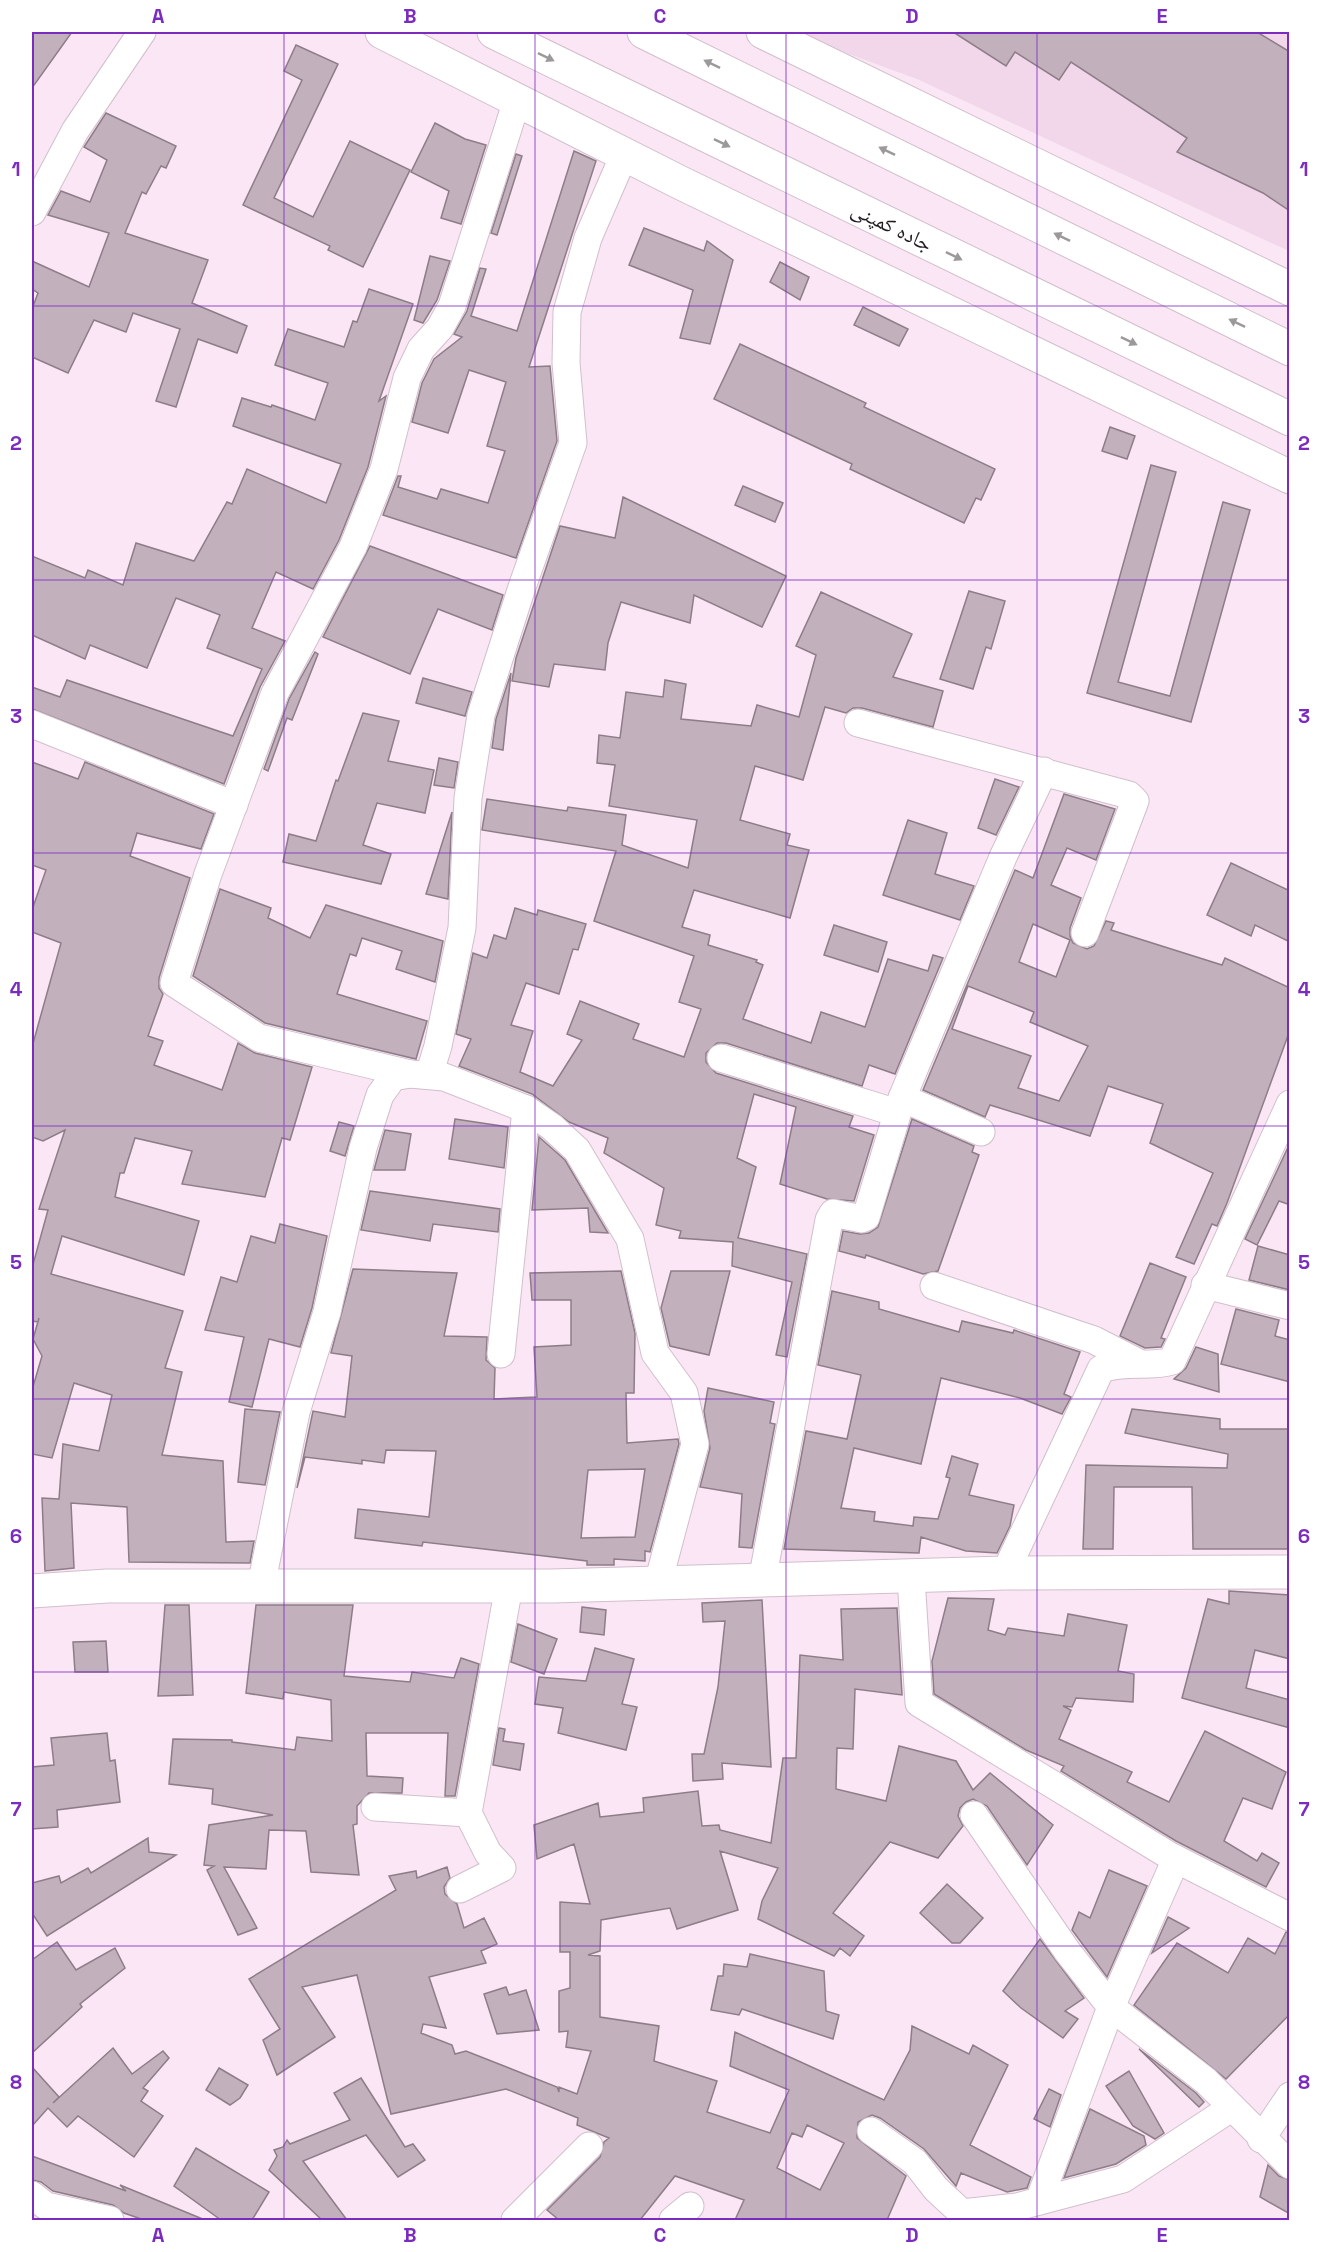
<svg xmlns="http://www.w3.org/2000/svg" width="1321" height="2252" viewBox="0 0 1321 2252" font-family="'Space Grotesk','Noto Naskh Arabic',sans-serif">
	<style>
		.built { fill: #f1d7e9 }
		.building { fill: #c2b0bd; stroke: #8e7d89; stroke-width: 1.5; fill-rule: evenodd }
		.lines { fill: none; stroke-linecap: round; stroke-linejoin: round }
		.minor-casing { stroke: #d2bfcc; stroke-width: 29 }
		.tertiary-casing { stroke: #d2bfcc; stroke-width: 35 }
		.trunk-casing { stroke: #d2bfcc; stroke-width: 35 }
		.minor { stroke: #fff; stroke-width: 27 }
		.tertiary { stroke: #fff; stroke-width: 33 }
		.trunk { stroke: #fff; stroke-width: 33 }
		.oneway { fill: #9c999b }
		.grid { fill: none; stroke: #7b2cbf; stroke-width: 1.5; stroke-opacity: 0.55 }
		.labels { text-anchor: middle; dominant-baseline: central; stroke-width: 4.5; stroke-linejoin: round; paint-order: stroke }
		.street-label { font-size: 21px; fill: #221c20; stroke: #fff }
		.neatline { fill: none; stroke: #7b2cbf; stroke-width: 2 }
		.grid-label { font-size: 20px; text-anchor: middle; font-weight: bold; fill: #7b2cbf }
	</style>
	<rect width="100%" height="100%" fill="#fae6f4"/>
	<path class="built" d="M789,32H1289V251L917,79Z"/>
	<g class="building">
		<path d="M32,32H72L32,88Z"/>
		<path d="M953,32H1257L1290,52V211L1263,193L1177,152L1187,138L1071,62L1059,80L1015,52L1006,66Z"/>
		<path d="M296,45L338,64L274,198L313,217L350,141L410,170L363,267L328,250L330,246L243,205L302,80L284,71Z"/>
		<path d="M106,113L176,146L166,168L161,166L146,194L142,192L125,233L208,260L192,303L247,326L237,353L198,339L176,407L156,401L180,329L133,313L126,332L94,320L68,373L32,357V309L38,293L32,289V261L89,287L109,233L48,215L61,191L90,202L107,160L84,147Z"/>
		<path d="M435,123L465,139L486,145L461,224L441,218L449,191L411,172Z"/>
		<path d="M574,151L596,161L529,367L550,366L557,441L516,558L383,515L398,476H401L398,487L437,499L441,489L488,503L505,451L487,446L506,382L469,370L448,433L412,422L422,383L434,359L462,337L454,334L467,311L480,268L486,269L471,316L517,331Z"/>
		<path d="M516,154L522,156L497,235L491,233Z"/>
		<path d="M644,228L704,251L707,241L733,260L710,344L680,338L693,290L629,265Z"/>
		<path d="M430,256L450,261L437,300L423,323L414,320Z"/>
		<path d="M780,262L809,277L800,300L770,282Z"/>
		<path d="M369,289L413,304L379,401L386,396L368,467L339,540L313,589L276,572L252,628L285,641L260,687L224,784L32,709V687L60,697L67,680L233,736L262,669L207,648L220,615L176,598L147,668L90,645L85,659L32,635V556L85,578L88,570L123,585L136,543L194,561L227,502L232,504L247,469L326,503L341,464L233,426L242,398L271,407L272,405L315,420L328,383L275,365L288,329L344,347L353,321L357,322Z"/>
		<path d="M863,307L908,329L899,346L854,325Z"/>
		<path d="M740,344L866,403L864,407L995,469L981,500L976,498L964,523L850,469L852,464L714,399Z"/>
		<path d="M1110,427L1135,436L1127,459L1102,451Z"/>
		<path d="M1151,465L1176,472L1118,682L1170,696L1223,502L1250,510L1191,722L1087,693Z"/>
		<path d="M743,486L783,503L775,522L735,505Z"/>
		<path d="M623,497L786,576L762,627L694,595L690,623L621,602L608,643L605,670L554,664L549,687L512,681L516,658L560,526L615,538Z"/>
		<path d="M370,546L503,595L492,630L438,609L410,674L323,637Z"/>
		<path d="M969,591L1005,601L991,649L986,647L973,689L940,679Z"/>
		<path d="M821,592L912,634L893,677L943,691L933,727L862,708H853L846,713L825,707L803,780L755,766L740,820L790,834L787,845L809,850L790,918L694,890L682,927L710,935L708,945L757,960L756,962L763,965L743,1019L811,1043L821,1012L865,1027L888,959L928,971L933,955L943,958L895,1074L869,1065L862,1086L726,1043H717L706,1053V1062L716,1073L853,1116L849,1127L874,1135L854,1201L827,1199L780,1184L796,1107L754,1094L737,1158L756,1167L738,1238L807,1254L787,1357L776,1355L792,1282L732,1266L733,1242L679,1238L681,1231L656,1225L664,1188L604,1153L608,1138L569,1122L532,1094L459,1066L471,1039L456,1034L473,953L487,958L494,935L506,939L515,908L537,915L538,910L586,924L578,950L573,949L559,994L526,983L511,1025L533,1031L520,1072L553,1086L582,1040L567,1034L580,1001L639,1024L633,1039L684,1057L701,1009L679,1002L694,956L594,921L616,851L482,830L487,799L567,811L568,807L626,815L622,845L688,868L697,820L609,806L615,765L597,763L599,735L620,738L626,692L663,697L665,680L686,684L681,719L751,726L757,705L799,717L816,655L796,646Z"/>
		<path d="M315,652L318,654L292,720L287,718L268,771L264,769L289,699Z"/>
		<path d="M511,673L503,750L492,748L496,719Z"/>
		<path d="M423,678L472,692L465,716L416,703Z"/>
		<path d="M363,713L399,721L388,761L434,770L425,813L377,803L363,845L391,854L381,884L283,862L289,834L316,841L336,780L338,781Z"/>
		<path d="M439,758L458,762L454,788L434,785Z"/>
		<path d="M32,762L78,779L85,762L214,814L201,849L137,833L130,856L190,878L159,978V988L163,994L148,1036L163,1041L154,1065L222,1090L238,1043L255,1053L312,1067L290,1140L282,1138L265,1197L182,1184L192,1151L135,1138L124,1173H120L115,1197L199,1221L184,1275L62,1236L51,1274L183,1311L165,1368L182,1372L162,1455L223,1461L226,1542L254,1541L250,1563L129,1562L127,1507L71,1503L74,1568L45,1571L42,1498L59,1499L63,1444L99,1451L112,1395L74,1383L52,1458L32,1454V1390L42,1356L33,1339L39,1318L38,1322L32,1321V1268L48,1210L39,1209L65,1130L43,1141L32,1137V1047L61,943L32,932V910L46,870L32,865Z"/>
		<path d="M995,779L1019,787L996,835L978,828Z"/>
		<path d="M1064,794L1115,809L1096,860L1067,848L1051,885L1081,898L1070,928V936L1073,943L1087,949L1094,946L1106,921L1114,923L1111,930L1222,965L1225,958L1290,988V1030L1227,1203L1217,1226L1212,1224L1194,1264L1176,1257L1213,1173L1150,1143L1163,1104L1108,1086L1090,1136L990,1105L985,1117L923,1090L1015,870L1033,878ZM1033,924L1070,940L1056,977L1019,962ZM968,986L1034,1012L1030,1022L1088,1046L1059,1101L1018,1088L1031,1056L952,1029Z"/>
		<path d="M452,812L448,899L426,894Z"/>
		<path d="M908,820L947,833L935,874L974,886L960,920L883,895Z"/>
		<path d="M1231,863L1290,891V942L1255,925L1251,936L1207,915Z"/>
		<path d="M220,889L271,908L268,918L310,938L326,905L443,941L435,982L396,969L402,951L362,938L356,956L350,954L337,994L427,1021L416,1059L265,1023L193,976Z"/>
		<path d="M834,925L887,942L878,972L824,955Z"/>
		<path d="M455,1119L508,1127L504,1168L449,1159Z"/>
		<path d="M912,1119L974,1146L972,1152L979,1155L938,1271L923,1274L866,1255L865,1258L839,1251L843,1231L860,1234L869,1233L878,1227Z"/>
		<path d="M339,1122L354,1126L345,1156L330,1151Z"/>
		<path d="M385,1130L411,1134L405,1170H374Z"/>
		<path d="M539,1137L565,1160L608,1233L590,1232L588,1208L532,1210Z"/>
		<path d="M1290,1143V1205L1279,1201L1257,1245L1245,1239Z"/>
		<path d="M370,1191L500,1209L498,1232L433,1224L430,1241L361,1230Z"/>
		<path d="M280,1224L327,1236L312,1308L300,1347L269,1339L252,1407L229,1402L244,1337L205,1330L221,1277L237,1282L251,1236L275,1243Z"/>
		<path d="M1258,1246L1290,1255V1290L1249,1280Z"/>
		<path d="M1150,1263L1186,1277L1161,1338L1165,1339L1161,1347L1145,1348L1120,1336Z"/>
		<path d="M353,1269L457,1273L444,1336L487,1337L486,1360L495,1368L494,1399L537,1397L534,1347L571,1345V1300H532L530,1273L621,1271L635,1333L634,1393H626L627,1443L678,1439L679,1444L650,1552L645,1551V1561L614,1559V1565H587V1561L423,1542L422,1546L355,1538L358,1509L429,1517L436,1451L386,1450L384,1463L362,1460V1464L305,1457L297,1488L313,1411L345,1417L352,1356L331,1353ZM645,1469L635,1537L581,1538L588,1470Z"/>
		<path d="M671,1271H730L709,1355L670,1346L661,1308Z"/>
		<path d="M832,1291L879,1302V1309L959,1332L962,1321L1013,1333L1014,1330L1080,1352L1064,1394L1071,1397L1062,1414L1020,1398L941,1378L921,1464L854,1448L841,1508L875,1512L874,1521L913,1526L914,1517L938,1519L950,1478L946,1477L952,1456L978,1464L969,1495L1014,1505L1010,1526L997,1553L966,1551L921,1537L919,1553L784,1549L806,1431L847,1439L861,1375L818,1365Z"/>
		<path d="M1236,1309L1279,1320L1275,1336L1290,1340V1382L1221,1364Z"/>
		<path d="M1196,1347L1218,1354L1219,1392L1174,1379L1186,1368Z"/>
		<path d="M708,1388L774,1402L770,1423L775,1424L752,1548L739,1547L742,1494L700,1487L710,1448L704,1411Z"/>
		<path d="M245,1409L280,1412L265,1485L238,1482Z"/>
		<path d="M1132,1409L1220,1419V1429H1290V1549H1193L1192,1487H1114L1113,1549H1083L1086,1465L1227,1468L1228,1454L1125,1433Z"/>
		<path d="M1229,1591L1290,1595V1659L1255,1650L1246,1688L1290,1700V1728L1182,1698L1208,1599L1229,1604Z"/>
		<path d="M948,1598L994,1599L988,1630L1005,1635L1008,1628L1064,1636L1068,1614L1127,1625L1118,1671L1134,1674L1133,1702L1076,1698L1072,1707L1063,1706L1071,1710L1059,1739L1132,1772L1127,1782L1169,1802L1205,1731L1286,1772L1272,1809L1243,1798L1224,1841L1257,1861L1262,1853L1279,1863L1266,1887L1176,1841L1061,1771L1064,1766L1026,1750L934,1694L932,1661Z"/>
		<path d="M762,1600L771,1767L722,1763L723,1779L693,1781L692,1754H704L718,1687L725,1621L703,1622L702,1603Z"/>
		<path d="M165,1605H189L193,1695L158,1696Z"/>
		<path d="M256,1605H353L344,1676L410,1682L412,1672L454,1678L461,1658L479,1664L455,1796H445L448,1733H366L367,1776L403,1778L402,1793H369L357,1806V1824L353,1825L359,1875L311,1872L306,1831L269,1830L266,1869L224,1867L257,1928L238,1935L207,1870L214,1866L204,1865L209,1825L273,1815L212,1804L213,1789L169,1784L173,1739L232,1740V1742L295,1750L297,1737L332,1741L331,1700L284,1692L283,1699L246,1693Z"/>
		<path d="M582,1607L606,1610L604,1635L580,1632Z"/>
		<path d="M897,1608L902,1695L855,1689L853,1749L837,1748L836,1789L886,1801L899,1746L956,1761L973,1790L990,1773L1053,1825L1027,1865L987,1806L973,1799L966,1802L960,1808L958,1816L963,1826L938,1858L890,1842L833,1913L864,1936L850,1956L840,1948L834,1956L758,1919L762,1901L778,1868L720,1851L738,1910L677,1929L670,1908L601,1920L600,1951L588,1955L600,1956V2017L659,2026L654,2061L717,2081L707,2112L770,2133L789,2090L730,2066L735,2032L884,2100L910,2050L912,2026L969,2054L973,2045L1008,2065L970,2145L1031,2177L1027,2188L1007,2192L961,2173L956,2186L924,2149L880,2118L872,2115L858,2122L857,2138L906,2176L887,2220H735L744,2200L675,2176L640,2220H559L547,2210L600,2157L604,2142L609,2138L577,2125L578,2118L506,2089L391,2114L357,1975L302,1987L335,2037L277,2075L263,2040L280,2029L249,1979L396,1890L389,1876L416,1871L417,1878L447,1867L450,1878L444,1887L445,1894L457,1904L464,1928L484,1918L497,1944L481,1951L486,1963L429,1977L446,2028L423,2024L421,2033L452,2045L455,2054L466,2051L557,2087L559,2092V2087L577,2094L591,2051L566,2047L568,2031L559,2032V1991L570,1988V1952H560V1902L590,1904L574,1844L537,1859L534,1825L598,1803L600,1817L644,1812L643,1798L698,1791L702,1826L719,1825L720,1830L771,1843L783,1758H796L800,1655L843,1660L841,1609ZM807,2125L844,2143L820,2190L777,2168L792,2133L802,2137Z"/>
		<path d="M518,1624L557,1639L544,1674L511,1662Z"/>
		<path d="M106,1641L108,1672H75L73,1642Z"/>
		<path d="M595,1648L634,1659L622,1704L637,1707L626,1750L558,1733L563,1708L535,1704L539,1677L586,1681Z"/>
		<path d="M499,1728L505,1729L503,1741L524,1744L520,1770L493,1765Z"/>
		<path d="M107,1733L110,1761L115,1760L120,1802L57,1810L58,1827L32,1829V1767L54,1765L51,1738Z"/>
		<path d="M148,1838L149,1852L176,1855L47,1936L32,1913V1883L59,1876L61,1883L88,1868L91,1873Z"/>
		<path d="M1109,1870L1147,1886L1107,1977L1072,1930L1079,1912L1090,1918Z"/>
		<path d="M947,1884L983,1918L960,1943H952L920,1913Z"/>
		<path d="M1168,1917L1189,1928L1152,1953Z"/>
		<path d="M1286,1932L1290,1933V2014L1226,2079L1134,2005L1177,1943L1228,1973L1248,1938L1275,1954Z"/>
		<path d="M1040,1939L1084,1998L1065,2011L1078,2019L1063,2038L1021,2008L1003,1991Z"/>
		<path d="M57,1942L76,1970L115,1948L125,1968L80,2004L82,2007L32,2053V1960Z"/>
		<path d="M750,1954L824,1971L826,2011L839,2015L833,2039L742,2009L739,2015L711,2010L718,1976H723L724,1964L747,1967Z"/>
		<path d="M506,1987L509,1995L526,1990L539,2030L497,2034L484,1994Z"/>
		<path d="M113,2048L132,2074L163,2051L169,2058L143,2088L148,2091L141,2101L163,2116L134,2157L78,2116L67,2127L48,2108L32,2126V2067L59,2097L53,2103Z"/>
		<path d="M1139,2049L1196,2093L1204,2102L1199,2107Z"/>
		<path d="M219,2068L248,2085L240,2098L230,2105L206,2090Z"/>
		<path d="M1129,2071L1164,2133L1155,2139L1133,2126L1106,2086Z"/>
		<path d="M361,2078L405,2147L413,2144L425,2160L398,2177L366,2135L303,2161L347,2220H322L269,2170L277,2156L274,2150L283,2147L287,2140L290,2144L350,2120L334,2093Z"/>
		<path d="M1049,2089L1061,2095L1050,2127L1034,2119Z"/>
		<path d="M1090,2109L1144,2136L1146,2145L1116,2164L1064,2178Z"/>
		<path d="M196,2148L269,2192L252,2220H221L174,2186Z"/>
		<path d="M32,2156L126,2191L120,2185L205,2220H144L124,2213L113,2205L53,2191L41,2182L32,2180Z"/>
		<path d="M1268,2165L1279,2176L1290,2180V2214L1260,2197Z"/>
	</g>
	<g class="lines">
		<g class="minor-casing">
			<g id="minor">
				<path d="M32,212L75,131L142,32"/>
				<path d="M858,723L1129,795L1135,801L1085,933"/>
				<path d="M32,724L234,805"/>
				<path d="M721,1058L897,1113"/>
				<path d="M410,1074L259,1038L174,983L208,874L275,693L353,547L384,469L407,378L421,349L440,328L452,306L517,100"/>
				<path d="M429,1075L438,1046L462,928L468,798L481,715L522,587L573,443L566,363L567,312L588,238L624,155"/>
				<path d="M902,1098L981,1132"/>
				<path d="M1205,1285L1290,1306"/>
				<path d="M934,1286L1094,1340L1137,1362"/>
				<path d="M501,1354L526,1109"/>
				<path d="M1005,1573L1101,1369C1125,1360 1149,1368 1172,1361L1290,1104"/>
				<path d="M911,1578L919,1703L1170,1856L1290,1917"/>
				<path d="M762,1581L829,1220L833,1213L862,1219L866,1217L902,1098L1003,857L1044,771"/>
				<path d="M261,1586L296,1412L327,1312L363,1148L380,1095L393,1077L410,1074L444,1077L526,1109L552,1127L577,1150L630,1239L655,1353L684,1393L695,1444L658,1583"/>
				<path d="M375,1807L468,1813"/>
				<path d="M974,1815L1067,1951L1111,2007L1206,2081L1290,2165"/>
				<path d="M460,1889L502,1868L488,1853L468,1813L509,1586"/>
				<path d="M871,2131L915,2162L936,2189L962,2213L1017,2207L1123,2179L1231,2108"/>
				<path d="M1261,2139L1290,2096"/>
				<path d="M32,2195L46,2206L110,2220"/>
				<path d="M1039,2201L1111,2007L1176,1859"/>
				<path d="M515,2220L589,2146"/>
				<path d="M673,2220L690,2206"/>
			</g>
		</g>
		<g class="tertiary-casing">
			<g id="tertiary">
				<path d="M382,32L681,183L1290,477"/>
				<path d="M763,32L1290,289"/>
				<path d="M32,1591L107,1586H552L1005,1573L1290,1572"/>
			</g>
		</g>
		<g class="trunk-casing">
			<g id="trunk">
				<path d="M494,32L1290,419"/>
				<path d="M644,32L1290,349"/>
			</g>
		</g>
		<use href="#minor" class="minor"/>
		<use href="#tertiary" class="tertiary"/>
		<use href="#trunk" class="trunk"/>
	</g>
	<defs><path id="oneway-solid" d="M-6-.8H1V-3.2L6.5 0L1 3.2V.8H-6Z" transform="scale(1.5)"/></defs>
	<g class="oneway">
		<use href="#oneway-solid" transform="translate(546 57) rotate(26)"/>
		<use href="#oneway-solid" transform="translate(712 64) rotate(-154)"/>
		<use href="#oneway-solid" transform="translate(722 143) rotate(26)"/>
		<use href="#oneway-solid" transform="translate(887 151) rotate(-154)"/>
		<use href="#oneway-solid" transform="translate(1062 237) rotate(-154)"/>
		<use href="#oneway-solid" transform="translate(954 256) rotate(26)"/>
		<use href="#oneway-solid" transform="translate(1237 323) rotate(-154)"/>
		<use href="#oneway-solid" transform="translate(1129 341) rotate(26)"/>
	</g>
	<path class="grid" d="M284,32V2220M535,32V2220M786,32V2220M1037,32V2220M32,306H1290M32,580H1290M32,853H1290M32,1126H1290M32,1399H1290M32,1672H1290M32,1946H1290"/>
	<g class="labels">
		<g class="street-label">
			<text transform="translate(892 226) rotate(26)">جاده کمپنی</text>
		</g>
	</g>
	<rect width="1321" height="2252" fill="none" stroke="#ffffff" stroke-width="66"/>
	<rect x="33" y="33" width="1255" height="2186" class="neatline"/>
	<g class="grid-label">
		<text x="158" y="23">A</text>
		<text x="410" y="23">B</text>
		<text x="660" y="23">C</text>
		<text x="912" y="23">D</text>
		<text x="1162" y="23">E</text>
		<text x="16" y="176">1</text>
		<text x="1304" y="176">1</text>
		<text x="16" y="450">2</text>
		<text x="1304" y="450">2</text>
		<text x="16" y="723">3</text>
		<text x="1304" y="723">3</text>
		<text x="16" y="996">4</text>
		<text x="1304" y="996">4</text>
		<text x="16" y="1269">5</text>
		<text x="1304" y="1269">5</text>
		<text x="16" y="1543">6</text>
		<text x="1304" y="1543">6</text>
		<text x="16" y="1816">7</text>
		<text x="1304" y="1816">7</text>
		<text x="16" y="2089">8</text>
		<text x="1304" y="2089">8</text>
		<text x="158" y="2242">A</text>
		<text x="410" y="2242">B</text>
		<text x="660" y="2242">C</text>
		<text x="912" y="2242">D</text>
		<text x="1162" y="2242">E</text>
	</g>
</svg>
